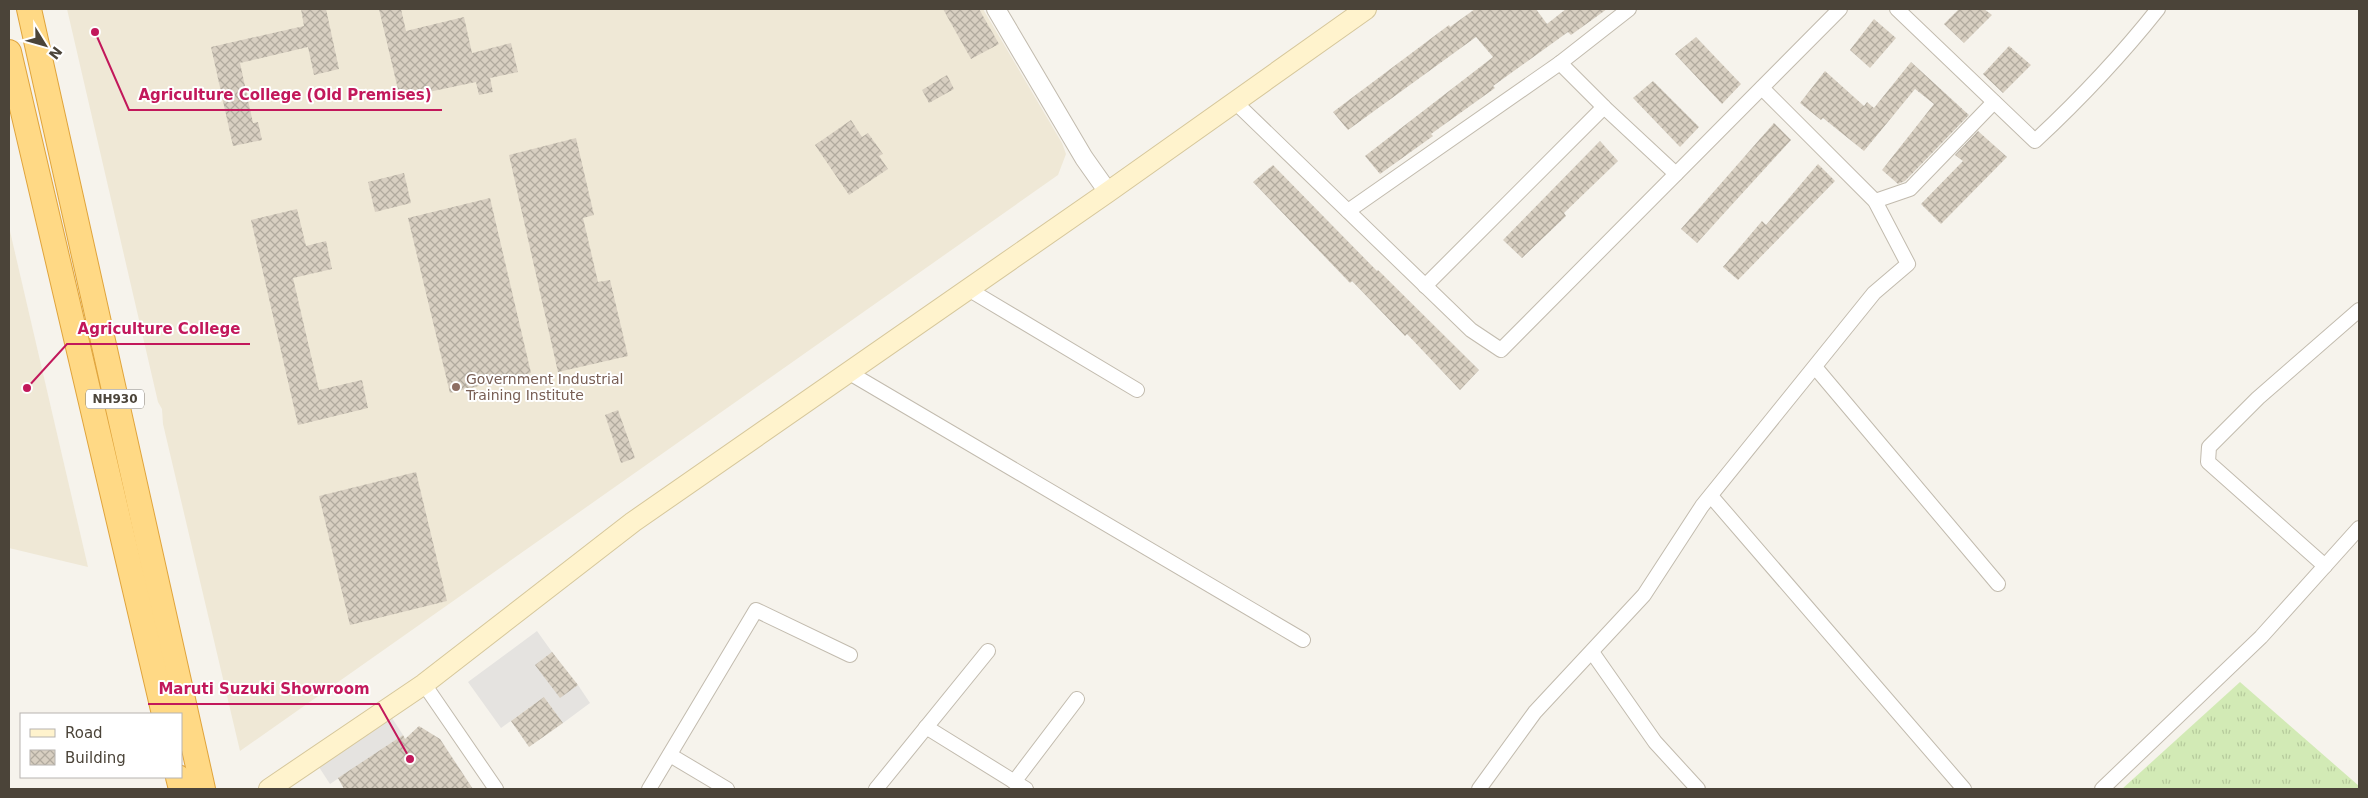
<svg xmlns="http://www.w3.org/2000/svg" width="2368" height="798" viewBox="0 0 2368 798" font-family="'DejaVu Sans',sans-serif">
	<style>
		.education { fill: #efe8d6 }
		.grass { fill: url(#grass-tufts) }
		.parking { fill: #e5e3e0 }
		.building { fill: url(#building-cross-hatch) }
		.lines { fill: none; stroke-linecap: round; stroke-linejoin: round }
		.minor-casing { stroke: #c2bbae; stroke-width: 16 }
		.tertiary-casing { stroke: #c2bbae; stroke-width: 20 }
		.secondary-casing { stroke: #d6c79b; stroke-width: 22 }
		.trunk-casing { stroke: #e0a43c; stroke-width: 26 }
		.minor { stroke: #fff; stroke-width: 14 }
		.tertiary { stroke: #fff; stroke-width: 18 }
		.secondary { stroke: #fff3cd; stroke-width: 20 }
		.trunk { stroke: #ffd985; stroke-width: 24 }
		.education-dot { fill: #8d6e63; stroke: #fff; stroke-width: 2 }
		.labels { text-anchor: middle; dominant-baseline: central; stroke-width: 4; stroke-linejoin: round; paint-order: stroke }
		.shield { fill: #fff; stroke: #817c74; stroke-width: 1 }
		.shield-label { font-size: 12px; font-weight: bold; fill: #4b4439 }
		.education-label { font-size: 14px; fill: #785e54; stroke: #fff; text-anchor: start }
		.leader { fill: none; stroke: #c2185b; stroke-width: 2 }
		.callout-dot { fill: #c2185b; stroke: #fff; stroke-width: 2 }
		.callout-label { font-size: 15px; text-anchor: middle; font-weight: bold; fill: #c2185b; stroke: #fff; stroke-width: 4; stroke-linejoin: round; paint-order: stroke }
	</style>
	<defs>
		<pattern id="grass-tufts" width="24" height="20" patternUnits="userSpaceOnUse" patternTransform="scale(1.25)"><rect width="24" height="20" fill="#d2eab5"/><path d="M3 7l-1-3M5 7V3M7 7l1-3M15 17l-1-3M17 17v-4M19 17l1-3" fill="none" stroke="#b6ca9c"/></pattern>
		<pattern id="building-cross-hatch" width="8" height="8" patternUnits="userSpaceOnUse" patternTransform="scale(1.25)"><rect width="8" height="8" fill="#d8cfc1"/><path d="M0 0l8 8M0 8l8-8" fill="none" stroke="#b1aa9e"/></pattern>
	</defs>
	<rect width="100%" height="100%" fill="#f6f3ec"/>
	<g class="education">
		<path d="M67,9H983L1062,143L1066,154L1058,175L240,751L163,424L162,409L158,402Z"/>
		<path d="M9,227L88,567L9,548Z"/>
	</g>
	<path class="grass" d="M2240,682L2359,786V789H2122Z"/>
	<g class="parking">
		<path d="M537,631L552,652L535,665L548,673L564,695L578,685L590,703L563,723L544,697L501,728L468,682Z"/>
		<path d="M390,715L403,735L330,784L317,764Z"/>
	</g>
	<g class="building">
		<path d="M301,9H326L339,69L314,75L308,47L240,63L253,123L258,122L262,140L233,146L211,47L304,26Z"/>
		<path d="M379,9H401L406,31L464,17L472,53L511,43L518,72L490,78L493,92L479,95L476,82L400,98Z"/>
		<path d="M943,9H979L999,44L971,59Z"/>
		<path d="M1475,9H1536L1547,24L1566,9H1607L1571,35L1568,32L1493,86L1495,88L1431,134L1433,136L1380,174L1365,156L1493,57L1476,37L1348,130L1333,112L1449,25L1450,27Z"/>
		<path d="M1959,9H1984L1992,15L1964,43L1944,24Z"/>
		<path d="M1874,19L1896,38L1870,68L1850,50Z"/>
		<path d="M1696,37L1741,84L1722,104L1675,54Z"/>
		<path d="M2009,46L2031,65L2003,93L1983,74Z"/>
		<path d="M1911,62L1969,115L1905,181L1898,184L1882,170L1934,104L1915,89L1864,151L1823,118L1821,120L1800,103L1825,71L1864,106L1867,102L1874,108Z"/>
		<path d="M947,75L954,89L929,103L922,90Z"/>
		<path d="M1653,81L1699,127L1680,147L1633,98Z"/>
		<path d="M851,120L862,137L868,133L883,154L879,156L888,169L849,195L815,145Z"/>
		<path d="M1774,123L1791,140L1697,243L1681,229Z"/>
		<path d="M1978,131L2007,157L1941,224L1921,204L1963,161L1955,155Z"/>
		<path d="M576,138L594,215L583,218L598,282L610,280L628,356L558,372L509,155Z"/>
		<path d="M1600,141L1618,161L1564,213L1566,216L1522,258L1503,240Z"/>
		<path d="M1818,164L1835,181L1738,280L1723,267L1762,221L1766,225Z"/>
		<path d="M1273,165L1377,271L1378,270L1479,370L1460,390L1407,334L1405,336L1352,281L1350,283L1253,182Z"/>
		<path d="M404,173L411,203L375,212L368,182Z"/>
		<path d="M490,198L531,373L450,393L408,218Z"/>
		<path d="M297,209L306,246L326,241L332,269L293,278L319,390L362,380L368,408L298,425L251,220Z"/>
		<path d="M618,410L635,458L621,463L605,415Z"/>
		<path d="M416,472L447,601L350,625L319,496Z"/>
		<path d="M552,652L578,685L560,698L535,665Z"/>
		<path d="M544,697L563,723L529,747L511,721Z"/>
		<path d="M419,726L440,739L473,789H344L338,778L403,735L405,739Z"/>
	</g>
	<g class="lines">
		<g class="minor-casing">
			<g id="minor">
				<path d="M1897,9L2035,141C2079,100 2120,57 2158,9"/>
				<path d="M1560,63L1604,107L1676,174"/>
				<path d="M1235,102L1471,330L1501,350L1840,9"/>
				<path d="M1875,201L1910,189L1994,102"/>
				<path d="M1348,211L1560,63L1629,9"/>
				<path d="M1425,286L1604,107"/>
				<path d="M968,289L1137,390"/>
				<path d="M1815,367L1998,584"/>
				<path d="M848,372L1303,640"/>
				<path d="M1711,496L1964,789"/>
				<path d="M2325,566L2208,462L2209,447L2258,398L2359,310"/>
				<path d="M1592,652L1655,742L1698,789"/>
				<path d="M424,684L496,789"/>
				<path d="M926,727L1026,789"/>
				<path d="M670,755L727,789"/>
				<path d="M1014,782L1077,699"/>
				<path d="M649,789L756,610L850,655"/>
				<path d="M876,789L988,651"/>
				<path d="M1479,789L1535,712L1644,595L1702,506L1874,293L1908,264L1875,201L1762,88"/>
				<path d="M2102,789L2261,637L2359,528"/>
			</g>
		</g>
		<g class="tertiary-casing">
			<path id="tertiary" d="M996,9L1084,158L1108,192"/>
		</g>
		<g class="secondary-casing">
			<path id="secondary" d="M269,789L424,684L633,522L1108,192L1366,9"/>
		</g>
		<g class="trunk-casing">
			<g id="trunk">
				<path d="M29,9L203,789"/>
				<path d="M9,52L164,714"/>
				<path d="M178,777L181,789"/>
			</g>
		</g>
		<use href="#minor" class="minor"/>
		<use href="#tertiary" class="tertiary"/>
		<use href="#secondary" class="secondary"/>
		<use href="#trunk" class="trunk"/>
	</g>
	<circle class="education-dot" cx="456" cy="387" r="5"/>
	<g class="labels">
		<rect class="shield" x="86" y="389.5" width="58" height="19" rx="4"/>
		<g class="shield-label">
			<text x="115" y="399">NH930</text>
		</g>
		<g class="education-label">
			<text x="466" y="379">Government Industrial<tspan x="466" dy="16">Training Institute</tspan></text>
		</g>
	</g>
	<path class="leader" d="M95 32L129 110H442M27 388L67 344H250M410 759L379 704H148"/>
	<g class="callout-dot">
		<circle cx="95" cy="32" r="5"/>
		<circle cx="27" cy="388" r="5"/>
		<circle cx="410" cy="759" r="5"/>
	</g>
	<g class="callout-label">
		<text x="285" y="100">Agriculture College (Old Premises)</text>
		<text x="159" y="334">Agriculture College</text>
		<text x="264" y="694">Maruti Suzuki Showroom</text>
	</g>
	<rect width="2368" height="798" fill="none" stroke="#4b4439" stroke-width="20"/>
	<rect x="20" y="713" width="162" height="65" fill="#ffffff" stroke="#b7b4b0"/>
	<rect x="30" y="729" width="25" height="8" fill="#fff3cd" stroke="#b7b4b0"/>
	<text x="65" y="738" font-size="15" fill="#4b4439">Road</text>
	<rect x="30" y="750" width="25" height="15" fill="url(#building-cross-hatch)" stroke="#b7b4b0"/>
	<text x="65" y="763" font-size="15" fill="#4b4439">Building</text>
	<g transform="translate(45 45) rotate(127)" stroke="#ffffff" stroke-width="4" paint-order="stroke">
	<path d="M0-4L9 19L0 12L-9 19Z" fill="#4b4439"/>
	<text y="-8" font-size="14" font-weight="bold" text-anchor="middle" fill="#4b4439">N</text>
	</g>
</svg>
